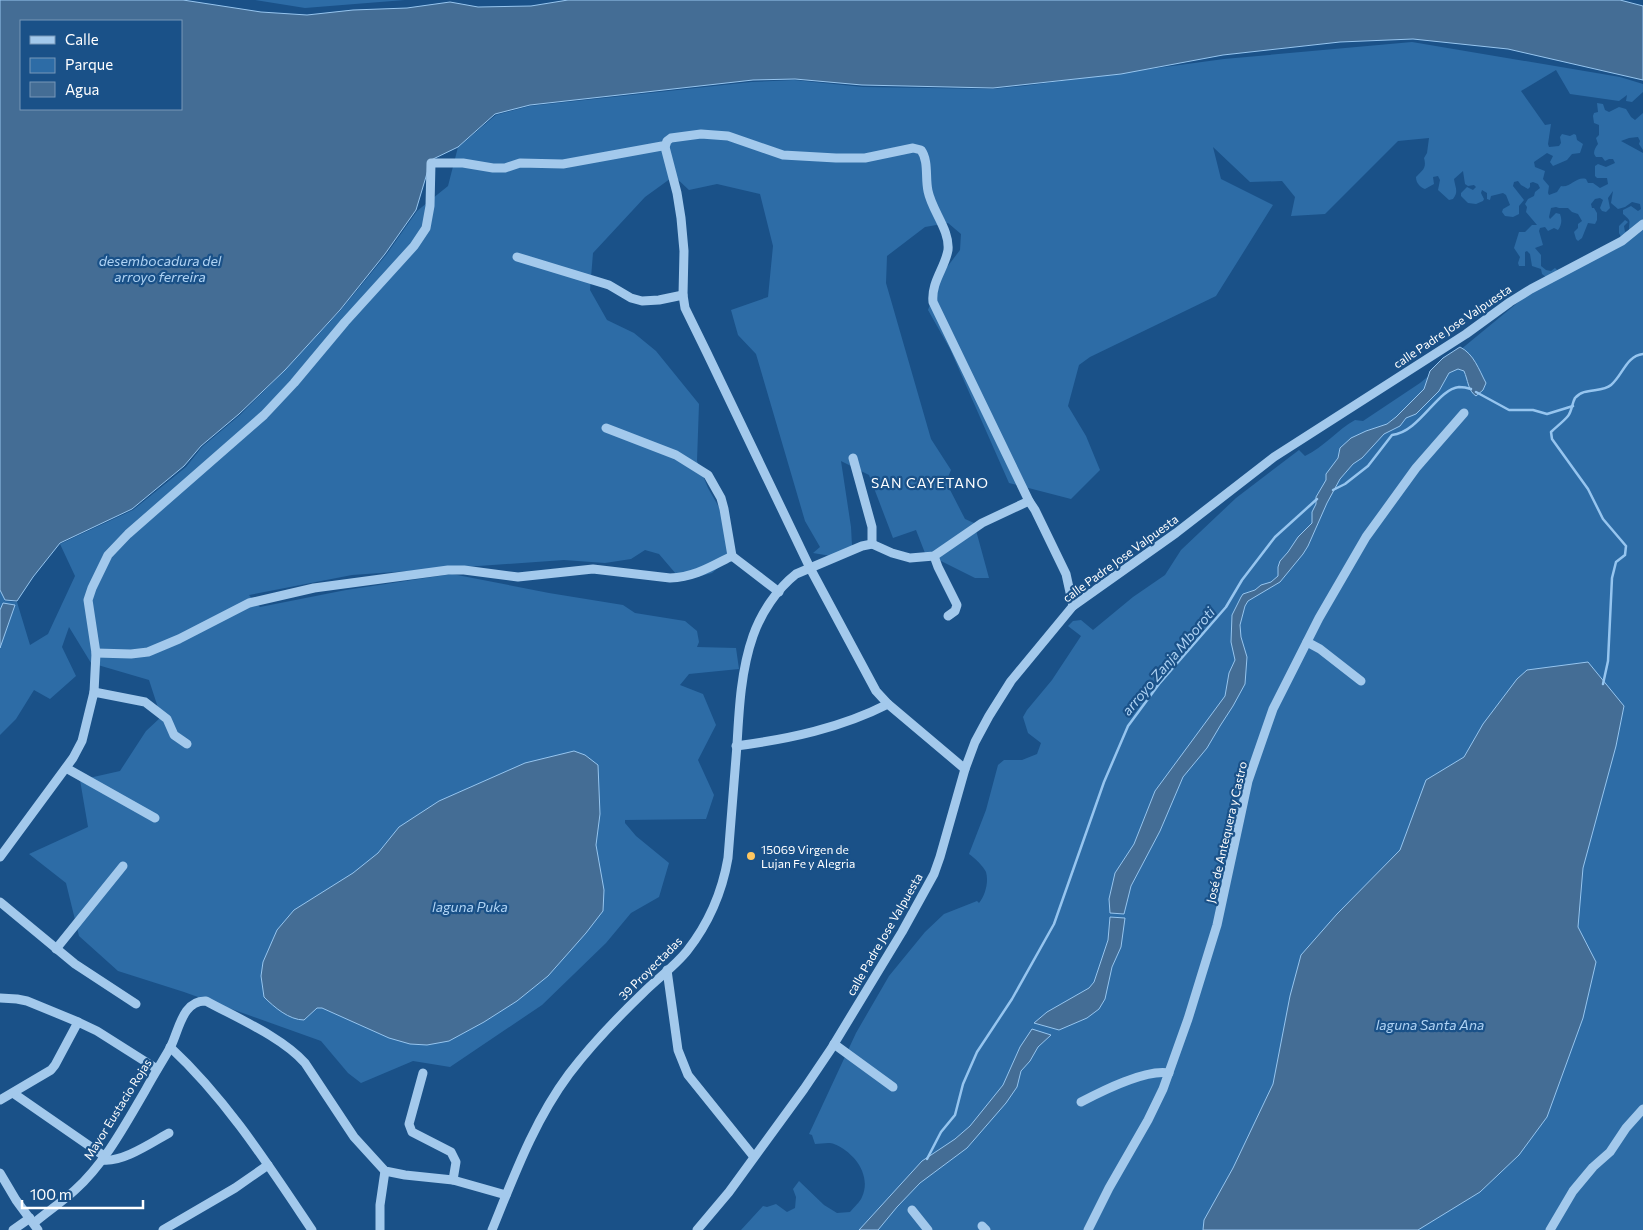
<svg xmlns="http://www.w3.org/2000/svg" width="1643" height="1230" viewBox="0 0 1643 1230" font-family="Commissioner,sans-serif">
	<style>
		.green { fill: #2d6ca6; fill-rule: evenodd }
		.water { fill: #446d95; stroke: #96c5ef; fill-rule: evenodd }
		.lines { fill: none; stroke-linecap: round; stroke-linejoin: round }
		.stream { stroke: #96c5ef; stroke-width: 2.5 }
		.minor { stroke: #a3c9ec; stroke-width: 9 }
		.poi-dot { fill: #fec660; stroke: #1a5188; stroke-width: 2 }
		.labels { text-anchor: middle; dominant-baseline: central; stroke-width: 4.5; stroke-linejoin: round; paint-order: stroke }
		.street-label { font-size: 12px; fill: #fff; stroke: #1a5188 }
		.poi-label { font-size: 12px; fill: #fff; stroke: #1a5188; text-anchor: start }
		.water-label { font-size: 14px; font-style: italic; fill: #afd3f4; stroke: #1a5188 }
		.neighbourhood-label { font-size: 14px; letter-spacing: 1px; fill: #fff; stroke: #1a5188 }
	</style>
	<rect width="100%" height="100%" fill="#1a5188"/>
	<g class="green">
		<path d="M255,0H405L305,8Z"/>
		<path d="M1412,42L1620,77L1643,84V92L1632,102L1626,101L1627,95L1619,101L1570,94L1556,70L1521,91L1545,125L1551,124L1548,144L1549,147L1559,146L1561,143L1560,137L1562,134L1570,136L1574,134L1576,135L1577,140L1583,144L1580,153L1572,154L1567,160L1553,166L1550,162L1553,156L1547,153L1534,162L1535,167L1545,171L1543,179L1549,186L1548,193L1549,195L1557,192L1561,186C1571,188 1576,176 1586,179L1588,183H1593L1600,188L1608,184L1607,178H1597L1595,176V166L1598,164L1606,167L1615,163L1613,159H1609L1605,161L1602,157H1596C1592,153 1595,148 1598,144L1596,138L1599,135V125L1594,123L1593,116L1594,113L1598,112L1597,103L1603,104L1605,110L1609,112L1619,107L1626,109L1631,117L1635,120L1643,113V150L1639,144L1640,141L1638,137L1629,138L1621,141L1643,153V224L1631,228L1643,226V1230H741L763,1206L767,1207L776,1204L787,1212L795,1208L796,1197L793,1189L799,1181L824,1205L837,1213L850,1212C854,1207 860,1202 862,1197C872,1175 854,1152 834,1144C829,1142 821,1144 815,1144L812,1135L809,1134L856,1033L889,976L925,932L944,914L977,901L979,903C985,896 989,882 986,872C984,867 974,857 969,854L986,810L998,765L1004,760H1022L1037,754L1041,743L1028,733L1023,717L1027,710L1052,680L1081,636L1068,626L1073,621L1081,620L1093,630L1133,597L1165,575L1181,550L1236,498L1299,450L1305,456C1324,447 1337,430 1355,420L1363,421L1420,383L1538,286L1546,277L1542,274L1541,269L1532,266L1530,254L1527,251L1525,252V266H1519L1518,263L1520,257L1514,248L1519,232H1525L1532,225H1537L1526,212L1527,207L1525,204L1528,199L1534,196L1535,192L1540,188L1538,184L1533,182L1530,183V187L1528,189L1521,185L1518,181L1514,182L1513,186L1524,200L1519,206V214L1513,217L1505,216L1502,212L1503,209L1510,205L1506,195L1503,193L1491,196L1490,200L1487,199V193L1482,190L1481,193L1484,199L1483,201L1476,204L1468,203L1461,196V193L1467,187L1473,190L1476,187L1474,185L1468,186L1465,184L1463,171L1454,179C1455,187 1459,192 1453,199L1449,200L1438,190L1440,180L1438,176L1433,177L1434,184L1425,189C1420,187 1416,183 1416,177C1422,170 1427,169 1424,158L1427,153L1429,138L1398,141L1325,214L1291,216L1295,197L1282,181L1250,182L1213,147L1221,179L1273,205L1216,296L1090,357L1079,365L1068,406L1086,436L1100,470L1071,499L1009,483L950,349L928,310L941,275L960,250L961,234L948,223L925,227L887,256L886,283L931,439L951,470L946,482L965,519L974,523L989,578H975L925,553L916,530L893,538L869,475L841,461L851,527L852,546L831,556L813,553L820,547L805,521L756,354L738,335L731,310L768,297L773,246L760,194L717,184L689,190L674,176L645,197L593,253L590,290L607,320L634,333L656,351L699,404L697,461L708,488L728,523V559L712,573L682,581L659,554L645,550L631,559L605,563L564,560L352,575L249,595L260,607L346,590L452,574L549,593L623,605L635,613L685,621L697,631L699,642L697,647L736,648L739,669L689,674L680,685L703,694L716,725L698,760L714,795L706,819L625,820V823L636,836L669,863L659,897L631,913L606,943L542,1005L450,1067L413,1061L361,1083L348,1073L321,1041L184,992L118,971L79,936L66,883L29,854L88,827L80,780L120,771L146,731L161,717L149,680L91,663L69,627L62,647L76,676L50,699L34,690L16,719L0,735V583L5,601L17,602L30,645L48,634L75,576L60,544L133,510L186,467L202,447L240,415L285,370L340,311L386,255L417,211L448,186L458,147L496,115L530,106L751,82L794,80L863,87L993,89L1024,86L1224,59ZM1613,191L1611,203L1618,209L1625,207L1632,202L1640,204L1641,209L1638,211L1631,206L1623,210V214C1632,222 1629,219 1629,230L1625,232L1624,226L1628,222L1625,220L1619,226V233L1622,239L1628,240L1616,249L1554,279L1557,270L1555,268L1551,271L1546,270L1541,266V255L1535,248L1543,245L1539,231L1540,228L1545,227L1548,231L1554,228L1558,230C1562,225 1562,219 1560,214L1556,213L1550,219L1549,217L1551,208L1556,207L1559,208H1568L1572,212L1578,214L1582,221L1578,224V228L1574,232L1576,239L1578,241L1582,238L1588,223L1595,224L1597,220V213L1594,208H1592L1591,204L1595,199L1600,198L1603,200L1600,208L1602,211L1606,212L1610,208L1608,198Z"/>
	</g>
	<g class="water">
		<path d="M0,0H183L261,12L307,15L353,10L407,8L450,2L478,7L531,6L568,0H1620L1643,6V80L1508,49L1413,39L1340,42L1223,55L1121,74L993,88L862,85L795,79L753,80L530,105L495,114L458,147L431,160L416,210L385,254L340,310L285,370L239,414L201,446L184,466L132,509L60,543L33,577L17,601L5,600L0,590ZM21,21H181V109H21Z"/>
		<path d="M1460,347C1474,354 1479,370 1486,383L1483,390L1476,396C1468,391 1468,380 1464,371L1458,369L1449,373L1439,391L1416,414L1406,418L1400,426L1384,434L1362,458L1353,464L1340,479L1327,503L1308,546L1303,554L1280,582L1248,601L1245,606L1240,625L1241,637L1247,657L1245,684L1233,706L1220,726L1207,748L1183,777L1160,831L1131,886L1124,914L1110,913L1109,899L1115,873L1134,844L1155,791L1225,696L1229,673L1235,660L1231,642L1232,615L1241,597L1243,594L1255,590L1261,585L1271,582L1278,576V567L1280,561L1288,552L1298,537L1312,523V512L1316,504V497L1326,480V474L1338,458L1340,448L1351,438L1366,431L1387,424L1396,417L1424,389L1430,371L1443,358Z"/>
		<path d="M3,603L15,605L0,648V610Z"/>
		<path d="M1588,662L1624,706L1616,746L1583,868L1578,927L1596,962L1583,1018L1547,1117L1519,1155L1480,1192L1418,1230H1203L1204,1220L1233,1168L1273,1084L1290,996L1301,955L1337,914L1400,850L1426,780L1464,757L1483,724L1517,679L1527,670Z"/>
		<path d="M574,751L585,755L598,765L600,814L596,845L604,890L603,911L586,933L548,976L517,1001L484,1022L449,1041L427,1045L410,1044L389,1038L322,1008H317L304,1020C289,1020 274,1007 264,997L261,976L263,962L277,930L294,910L353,873L378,853L399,827L439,801L525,763Z"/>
		<path d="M1110,917L1125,918L1121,947L1112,967L1105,999L1099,1009L1087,1018L1059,1030L1034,1023L1047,1012L1089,988L1094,982L1108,940Z"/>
		<path d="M1032,1029L1051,1035L1038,1047L1030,1061L1021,1071L1017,1087L1006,1103L967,1148L920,1183L897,1207L878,1230H859L922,1161L955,1139L970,1126L1003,1085L1020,1047Z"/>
	</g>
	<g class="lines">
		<g class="stream">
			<path d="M1476,392L1509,410H1533L1547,414L1573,406"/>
			<path d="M1333,490L1345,484L1368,466L1392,435C1420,432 1437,389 1459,387C1463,387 1468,388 1471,389"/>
			<path d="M1603,684L1608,661L1612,578L1616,562L1625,555L1626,546L1603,519L1588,489L1552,439L1551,432C1556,427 1563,422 1568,416C1572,411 1572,403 1575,398C1584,387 1602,393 1611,385C1623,375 1626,356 1643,354"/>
			<path d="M927,1159L941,1132L955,1115L963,1084L977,1052L1012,999L1054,924L1104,782L1128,726L1159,684L1226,607L1242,580L1275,537L1317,499"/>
		</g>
		<g class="minor">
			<path d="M517,257L609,285L631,298L642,301L659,300L683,295"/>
			<path d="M606,428L676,455L708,475L721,498L724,509L732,556"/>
			<path d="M872,544L892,553L910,558L934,556L982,523L1029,501"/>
			<path d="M934,556L938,567L957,605L955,611L948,616"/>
			<path d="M1307,642L1320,649L1361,681"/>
			<path d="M96,653L131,654L148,652L179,639L249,603L314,588L448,570H464L518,577L593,569L670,578C695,577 710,567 732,556L779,592"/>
			<path d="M94,692L96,653L88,600L92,588L108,555L128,534L264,415L294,383L345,322L414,246L426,228L430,206L431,163H463L493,168H505L520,163L563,164L662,146L665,147"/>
			<path d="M736,746C789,739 841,728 888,704"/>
			<path d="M66,768L155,818"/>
			<path d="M965,769L888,704L876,691L810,568L707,353L685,308L683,295L684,251L681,218L677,193L665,147L667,141L671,138L701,134L728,136L783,155L836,158H865L913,148L921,150C929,161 925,178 928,191C932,211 950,230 948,250C945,268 931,282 933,302L1029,501L1035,510L1066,574L1073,606"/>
			<path d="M0,857L73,758L82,741L94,692L145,702L167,719L174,735L187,744"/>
			<path d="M0,902L75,964L136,1004"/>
			<path d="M56,949L123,866"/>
			<path d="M667,970L678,1050L688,1075L754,1157"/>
			<path d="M0,998L17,999L27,1001L78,1022L97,1031L157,1069"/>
			<path d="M834,1044L893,1087"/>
			<path d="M170,1047C227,1100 269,1166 312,1230"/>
			<path d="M423,1073L409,1124L412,1132L451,1152L456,1162L453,1180"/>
			<path d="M13,1093L104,1156"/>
			<path d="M0,1100L51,1070L55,1065L78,1022"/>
			<path d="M1081,1102C1102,1091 1145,1069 1169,1073"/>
			<path d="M102,1160C122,1163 151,1143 169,1133"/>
			<path d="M0,1173L16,1200L38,1230"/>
			<path d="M912,1210L928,1230"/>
			<path d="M34,1223C47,1212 62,1202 75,1190C105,1163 125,1125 145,1091C153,1076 162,1062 170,1048C179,1031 182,1000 206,1001C237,1018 282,1037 305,1063L354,1137L385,1171L405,1175L453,1180L506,1195"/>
			<path d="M982,1226L986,1230"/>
			<path d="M13,1230L30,1218"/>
			<path d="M163,1230L235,1188L268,1165"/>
			<path d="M380,1230V1205L385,1171"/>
			<path d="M492,1230C514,1176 534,1121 569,1074C591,1045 617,1018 643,993C657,979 675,966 687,951C709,923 722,893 728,858C731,821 734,783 737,745C739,709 741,670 753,636C761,613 777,589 796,574L862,546L872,544V527L853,458"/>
			<path d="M697,1230L729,1192L804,1089L831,1049L902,932L934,874L940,857L965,769L975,742L989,716L1011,681L1073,606L1176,533L1274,457L1466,334L1510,302L1531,289L1622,241L1643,224"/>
			<path d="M1088,1230L1109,1188L1148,1120L1163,1089L1188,1019L1217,925L1248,781L1273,709L1319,618L1366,537L1416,468L1464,413"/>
			<path d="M1550,1230L1573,1191L1593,1167L1610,1152L1626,1128L1643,1109"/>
		</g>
	</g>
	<circle class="poi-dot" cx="751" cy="856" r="5"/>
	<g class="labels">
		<g class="street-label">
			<text transform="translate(1452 326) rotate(-34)">calle Padre Jose Valpuesta</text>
			<text transform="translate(1120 558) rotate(-36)">calle Padre Jose Valpuesta</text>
			<text transform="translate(1226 832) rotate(-77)">José de Antequera y Castro</text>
			<text transform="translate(884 934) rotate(-60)">calle Padre Jose Valpuesta</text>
			<text transform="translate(650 968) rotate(-45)">39 Proyectadas</text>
			<text transform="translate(117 1109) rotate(-58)">Mayor Eustacio Rojas</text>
		</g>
		<g class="poi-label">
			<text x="761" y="849">15069 Virgen de<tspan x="761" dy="14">Lujan Fe y Alegria</tspan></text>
		</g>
		<g class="water-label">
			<text x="160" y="260">desembocadura del<tspan x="160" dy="16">arroyo ferreira</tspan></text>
			<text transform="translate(1168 661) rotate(-50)">arroyo Zanja Mboroti</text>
			<text x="470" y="906">laguna Puka</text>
			<text x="1430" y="1024">laguna Santa Ana</text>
		</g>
		<g class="neighbourhood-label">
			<text x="930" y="482">SAN CAYETANO</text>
		</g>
	</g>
	<rect x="20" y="20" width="162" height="90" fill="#1a5188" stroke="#7697b8"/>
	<rect x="30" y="36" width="25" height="8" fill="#a3c9ec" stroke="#7697b8"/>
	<text x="65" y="45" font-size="15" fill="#ffffff">Calle</text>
	<rect x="30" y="58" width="25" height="15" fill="#2d6ca6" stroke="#7697b8"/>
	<text x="65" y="70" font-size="15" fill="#ffffff">Parque</text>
	<rect x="30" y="82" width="25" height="15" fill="#446d95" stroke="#7697b8"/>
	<text x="65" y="95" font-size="15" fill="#ffffff">Agua</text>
	<path d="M22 1200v8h121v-8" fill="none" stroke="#ffffff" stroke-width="2.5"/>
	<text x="30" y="1200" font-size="15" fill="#ffffff" stroke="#1a5188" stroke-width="4" paint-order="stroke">100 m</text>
</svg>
